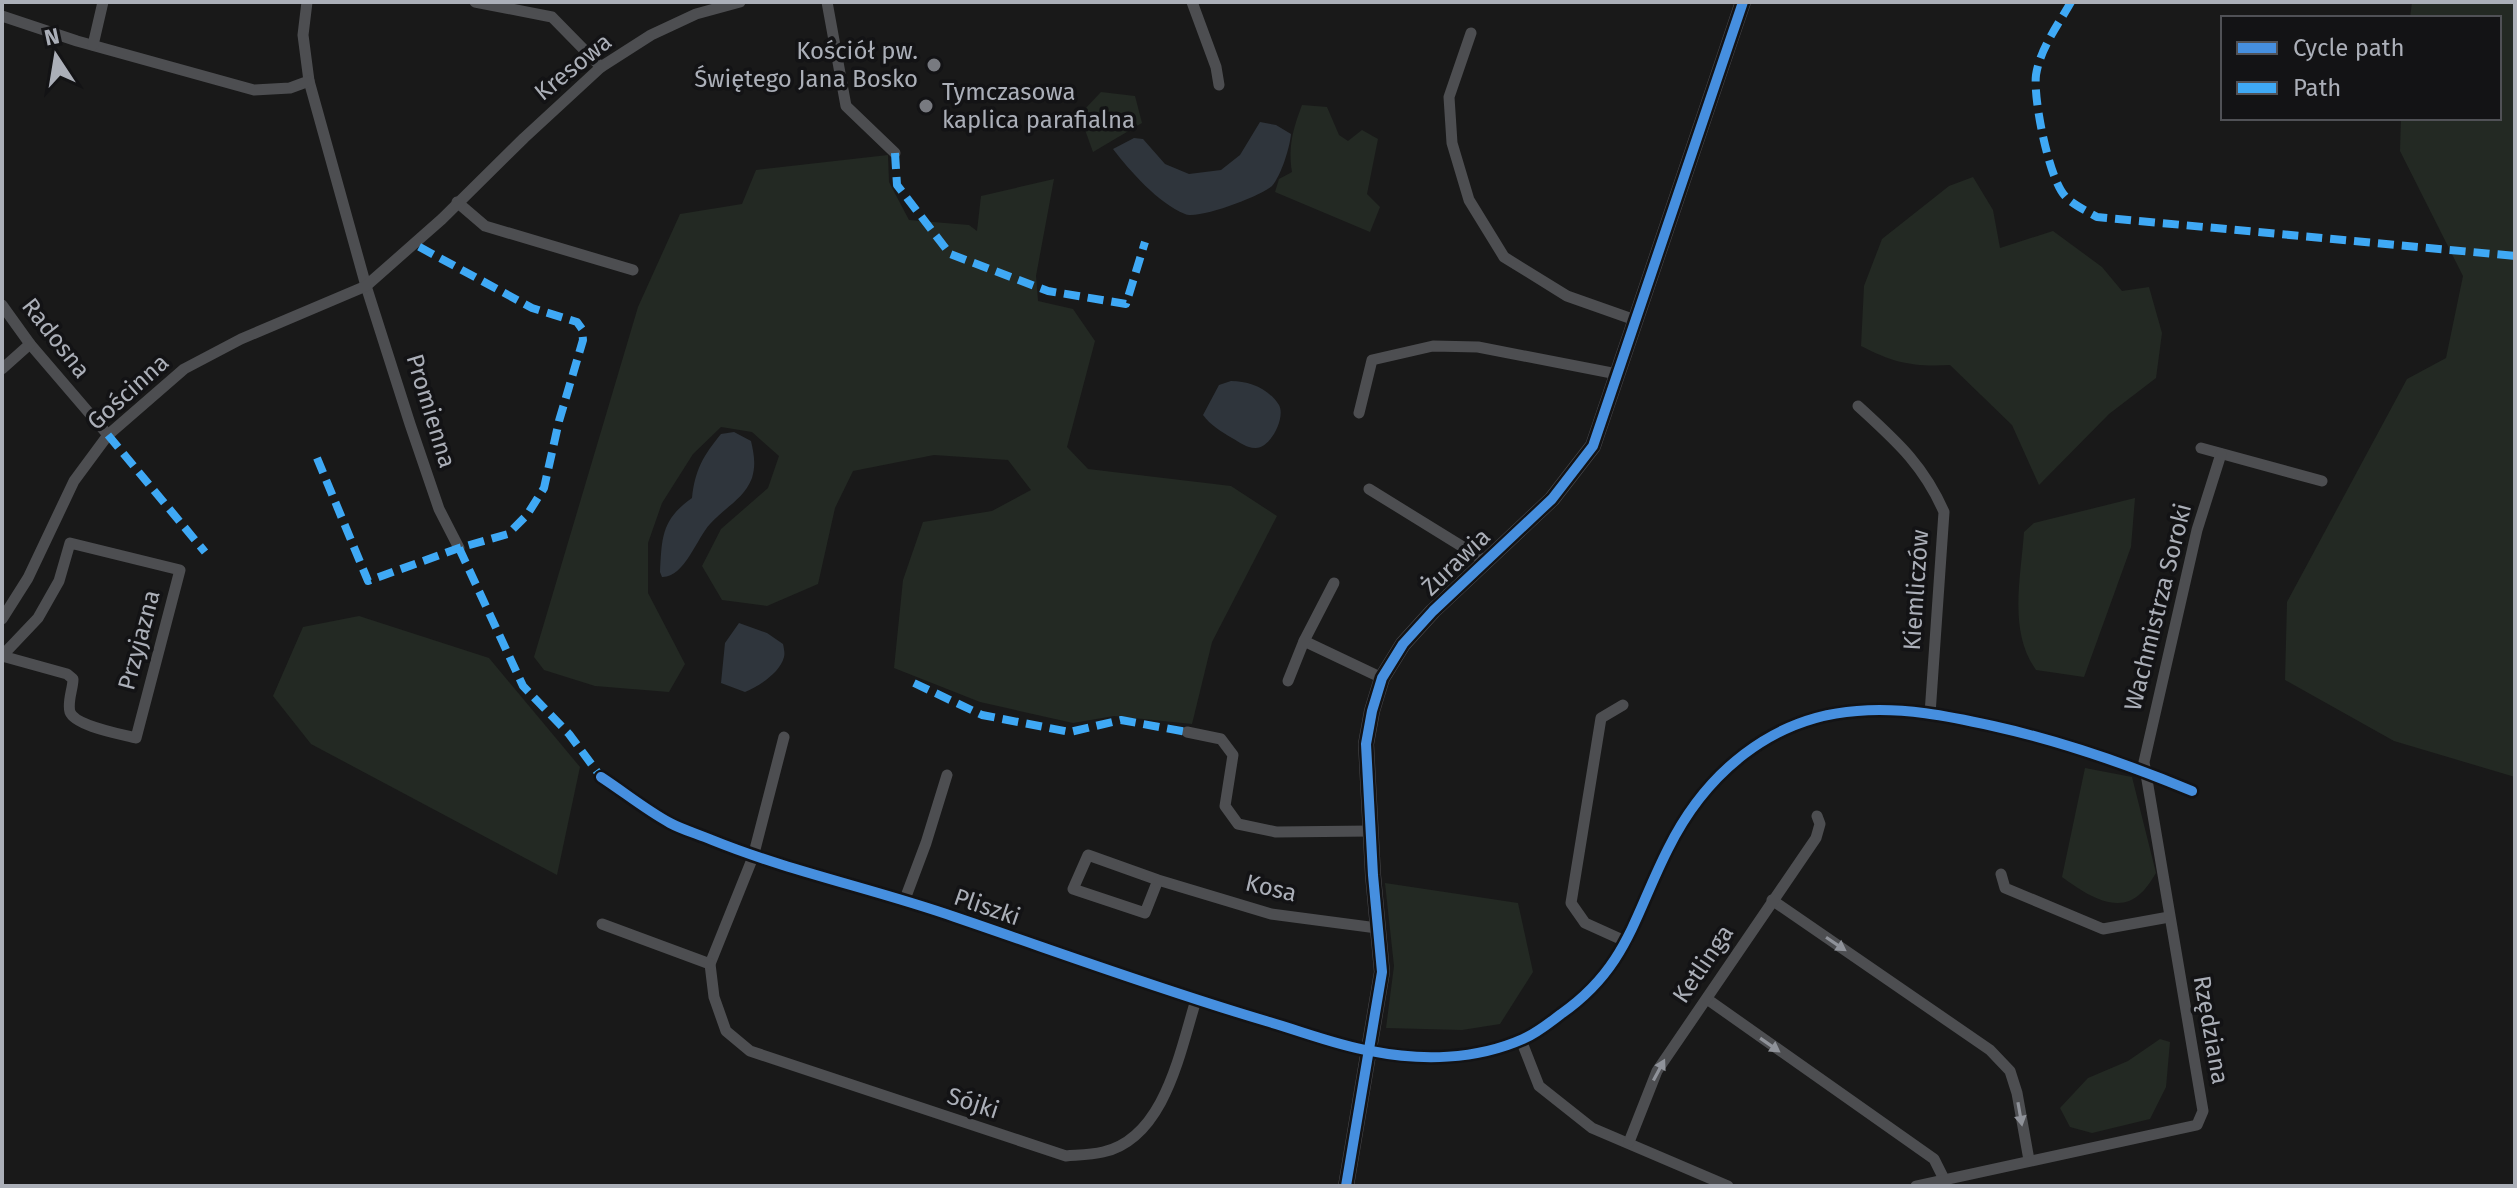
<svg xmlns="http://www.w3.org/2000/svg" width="2517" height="1188" viewBox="0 0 2517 1188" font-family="'Fira Sans',sans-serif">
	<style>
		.green { fill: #232923 }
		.water { fill: #2f353c }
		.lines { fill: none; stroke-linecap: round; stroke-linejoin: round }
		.street { stroke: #4d4e51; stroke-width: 11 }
		.secondary { stroke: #4c4c4f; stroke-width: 16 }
		.quiet { stroke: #3fa9f5; stroke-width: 8; stroke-dasharray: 16 8; stroke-linecap: butt }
		.cycleway-casing { stroke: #131315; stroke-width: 15 }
		.cycleway { stroke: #468fdf; stroke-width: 10 }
		.oneway { fill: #8f9299 }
		.poi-dot { fill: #787a80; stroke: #131315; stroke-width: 3 }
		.labels { text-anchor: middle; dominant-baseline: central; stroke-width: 7; stroke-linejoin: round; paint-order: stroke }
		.poi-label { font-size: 24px; fill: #abafb8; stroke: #131315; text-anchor: end }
		.street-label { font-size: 24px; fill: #abafb8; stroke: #131315 }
	</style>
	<rect width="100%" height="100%" fill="#191919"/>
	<g class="green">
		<path d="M2412,2H2515V777L2394,741L2285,680L2287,602L2407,379L2446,358L2463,276L2400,151L2401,118H2499V18H2410Z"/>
		<path d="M1101,92L1135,96L1142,123L1093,152L1084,127L1085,109Z"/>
		<path d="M1302,105L1327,107L1339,135L1348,141L1362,130L1378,139L1367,194L1380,207L1370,232L1275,192L1279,179L1292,172C1288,146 1293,129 1302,105Z"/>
		<path d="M888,155L889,182L909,220L969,225L977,231L981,196L1054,179L1036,276L1038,301L1073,309L1095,341L1067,447L1088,469L1231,486L1277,516L1212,642L1192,724L1114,716L1073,723L980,702L894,668L903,580L923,522L992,511L1031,490L1008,460L934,455L853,471L835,508L818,584L767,606L722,600L702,566L721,529L768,488L779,456L752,432L721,427L693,454L662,503L648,543V593L685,664L669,692L595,686L544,670L534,657L638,307L680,214L742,204L756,170Z"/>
		<path d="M1973,177L1993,210L2000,248L2053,231L2102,267L2122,291L2149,287L2162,333L2156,378L2109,414L2039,485L2012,425L1950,365C1913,367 1894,363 1861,346L1864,286L1882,239L1949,186Z"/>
		<path d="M2135,498L2131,547L2084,677L2036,670C2008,631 2021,577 2024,532L2034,523Z"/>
		<path d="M359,616L489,658L580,767L557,875L311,744L273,696L303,627Z"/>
		<path d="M2085,768L2132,777L2156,873C2152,879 2147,888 2141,893C2117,917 2083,892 2062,877Z"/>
		<path d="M1385,883L1518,903L1533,972L1500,1024L1462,1030L1386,1028L1394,966Z"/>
		<path d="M2160,1039L2170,1042L2166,1087L2150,1119L2092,1133L2070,1127L2060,1108L2088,1078L2128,1061Z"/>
	</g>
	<g class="water">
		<path d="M1260,122L1276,125L1291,134C1290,147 1281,176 1272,186C1261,196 1198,220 1185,214C1158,203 1130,171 1113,149L1134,138L1143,139L1165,164L1189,174L1221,170L1240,155Z"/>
		<path d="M1231,381C1249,381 1268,388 1279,405C1286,418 1270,449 1255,448C1247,448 1239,442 1232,438C1222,432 1210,425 1203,415L1219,385Z"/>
		<path d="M734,432L751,441C754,454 756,465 752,478C744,499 724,508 710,524C697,538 684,578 662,577L660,572C662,538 661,520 692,498C695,470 703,456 721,434Z"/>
		<path d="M739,623L767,633L783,644C784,649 785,653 784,657C780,673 759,686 745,692L721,683L725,643Z"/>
	</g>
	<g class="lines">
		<g class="street">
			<path d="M307,2L303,35L309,81L366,286L410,424L439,509L459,548"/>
			<path d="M475,2L552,17L601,67"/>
			<path d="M827,2L846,106L895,153"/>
			<path d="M1192,2L1216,67L1219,85"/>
			<path d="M2,16L77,41L254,90L290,88L309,81"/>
			<path d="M1471,33L1449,97L1452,143L1469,200L1504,257L1567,296L1635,320"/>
			<path d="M93,45L103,2"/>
			<path d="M457,202L485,226L633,270"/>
			<path d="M2,305L30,344L108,435"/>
			<path d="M2,369L30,344"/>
			<path d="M1858,406C1896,441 1923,464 1944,512L1930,714"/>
			<path d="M1359,413L1372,360L1433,346L1478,347L1617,374"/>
			<path d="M2201,448L2322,481"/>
			<path d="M1369,489L1484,560"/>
			<path d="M2,619L28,578L74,481L108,435L184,369L241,339L366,286L442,219L524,138L601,67L651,35L696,14L740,2"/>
			<path d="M1304,641L1382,678"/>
			<path d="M2,656L38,618L59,581L70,543L180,570L136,738C121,734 75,726 70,712C67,702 73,689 73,679L67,674L2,656"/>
			<path d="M1288,681L1304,641L1334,583"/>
			<path d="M1623,705L1601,718L1571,903L1585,923L1627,942"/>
			<path d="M1187,732L1221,739L1233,755L1225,806L1238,824L1276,832L1371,831"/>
			<path d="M784,737L753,857L710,964L714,997L726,1031L750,1051L1066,1156C1078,1155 1091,1155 1103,1152C1165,1138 1180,1051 1196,1000"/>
			<path d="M601,777C624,792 646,810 670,823C683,830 698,834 712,840C791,872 875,889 955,917C1058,952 1161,990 1266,1021C1301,1031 1336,1045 1371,1051C1421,1061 1476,1060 1523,1039C1537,1033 1549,1023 1561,1014C1627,968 1634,916 1668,849C1705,774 1771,717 1857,711C1903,707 1948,716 1993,726C2061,741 2127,764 2192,791"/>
			<path d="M2001,874L2005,888L2103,929L2169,917"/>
			<path d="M1158,880L1145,913L1073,889L1088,855L1158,880L1271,914L1377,928"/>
			<path d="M905,899L926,843L947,775"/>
			<path d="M1772,900L1990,1050L2010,1071L2017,1093L2029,1160"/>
			<path d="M602,924L710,964"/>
			<path d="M1707,999L1934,1159L1944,1179"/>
			<path d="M1521,1040L1539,1086L1592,1128L1728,1186"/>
			<path d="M1629,1142L1657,1071L1816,838L1820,824L1817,816"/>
			<path d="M1916,1186L2197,1125L2203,1111L2144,762L2197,530L2221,454"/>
		</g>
		<path class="secondary" d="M1346,1186L1382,972L1373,875L1366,744L1372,711L1382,678L1403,644L1433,611L1552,499L1593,446L1743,2"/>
		<g class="quiet">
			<path d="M2071,2C2058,25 2040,49 2036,75C2033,99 2049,179 2065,196C2073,205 2087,211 2097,217L2515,256"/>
			<path d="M895,153L897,185L950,254L1048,291L1126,304L1145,242"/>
			<path d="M108,435L205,552"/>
			<path d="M317,458L368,581L459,548L508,534L527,515L544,488L559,421L583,340L582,329L577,322L532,308L414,244"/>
			<path d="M459,548L523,686L569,734L601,777"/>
			<path d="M914,683L982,715L1070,732L1121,720L1187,732"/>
		</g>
		<g class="cycleway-casing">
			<g id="cycleway">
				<path d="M601,777C624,792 646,810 670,823C683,830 698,834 712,840C791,872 875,889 955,917C1058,952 1161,990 1266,1021C1301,1031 1336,1045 1371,1051C1421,1061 1476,1060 1523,1039C1537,1033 1549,1023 1561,1014C1627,968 1634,916 1668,849C1705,774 1771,717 1857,711C1903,707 1948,716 1993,726C2061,741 2127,764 2192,791"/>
				<path d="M1346,1186L1382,972L1373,875L1366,744L1372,711L1382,678L1403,644L1433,611L1552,499L1593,446L1743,2"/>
			</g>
		</g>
		<use href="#cycleway" class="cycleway"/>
	</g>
	<defs><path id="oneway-solid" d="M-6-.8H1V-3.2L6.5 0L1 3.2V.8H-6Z" transform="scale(2)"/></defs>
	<g class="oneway">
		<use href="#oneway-solid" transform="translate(1836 944) rotate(34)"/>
		<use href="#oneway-solid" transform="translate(1770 1045) rotate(35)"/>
		<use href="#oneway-solid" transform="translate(1659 1070) rotate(-62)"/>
		<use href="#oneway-solid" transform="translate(2020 1114) rotate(80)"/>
	</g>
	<g class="poi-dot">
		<circle cx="934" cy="65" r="8"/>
		<circle cx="926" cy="106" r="8"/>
	</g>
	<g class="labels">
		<g class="poi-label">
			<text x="918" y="51">Kościół pw.<tspan x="918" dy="28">Świętego Jana Bosko</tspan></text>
			<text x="942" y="92" text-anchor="start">Tymczasowa<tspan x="942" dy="28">kaplica parafialna</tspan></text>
		</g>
		<g class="street-label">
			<text transform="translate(573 67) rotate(-39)">Kresowa</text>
			<text transform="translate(56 338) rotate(52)">Radosna</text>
			<text transform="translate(128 392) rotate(-42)">Gościnna</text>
			<text transform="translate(431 411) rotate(73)">Promienna</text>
			<text transform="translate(1456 562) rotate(-44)">Żurawia</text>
			<text transform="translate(1916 590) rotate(-86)">Kiemliczów</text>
			<text transform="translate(2158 607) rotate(-76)">Wachmistrza Soroki</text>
			<text transform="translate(139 640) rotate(-75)">Przyjazna</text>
			<text transform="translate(1271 888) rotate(13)">Kosa</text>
			<text transform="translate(987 907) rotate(19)">Pliszki</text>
			<text transform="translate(1703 964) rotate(-56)">Ketlinga</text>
			<text transform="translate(2211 1030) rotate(80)">Rzędziana</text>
			<text transform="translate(973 1103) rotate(18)">Sójki</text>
		</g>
	</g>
	<rect width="2517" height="1188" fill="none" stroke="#abafb8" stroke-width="8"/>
	<rect x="2221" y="16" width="280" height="104" fill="#131315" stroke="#505156" stroke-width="2"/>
	<rect x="2237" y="42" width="40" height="12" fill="#468fdf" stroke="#505156" stroke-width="2"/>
	<text x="2293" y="56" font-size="24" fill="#abafb8">Cycle path</text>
	<rect x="2237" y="82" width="40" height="12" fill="#3fa9f5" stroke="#505156" stroke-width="2"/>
	<text x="2293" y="96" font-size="24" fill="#abafb8">Path</text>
	<g transform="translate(56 56) rotate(348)" stroke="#131315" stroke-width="6" paint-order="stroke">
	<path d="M0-6L14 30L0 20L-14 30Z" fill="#abafb8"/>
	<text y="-12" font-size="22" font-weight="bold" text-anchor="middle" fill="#abafb8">N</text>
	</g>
</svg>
